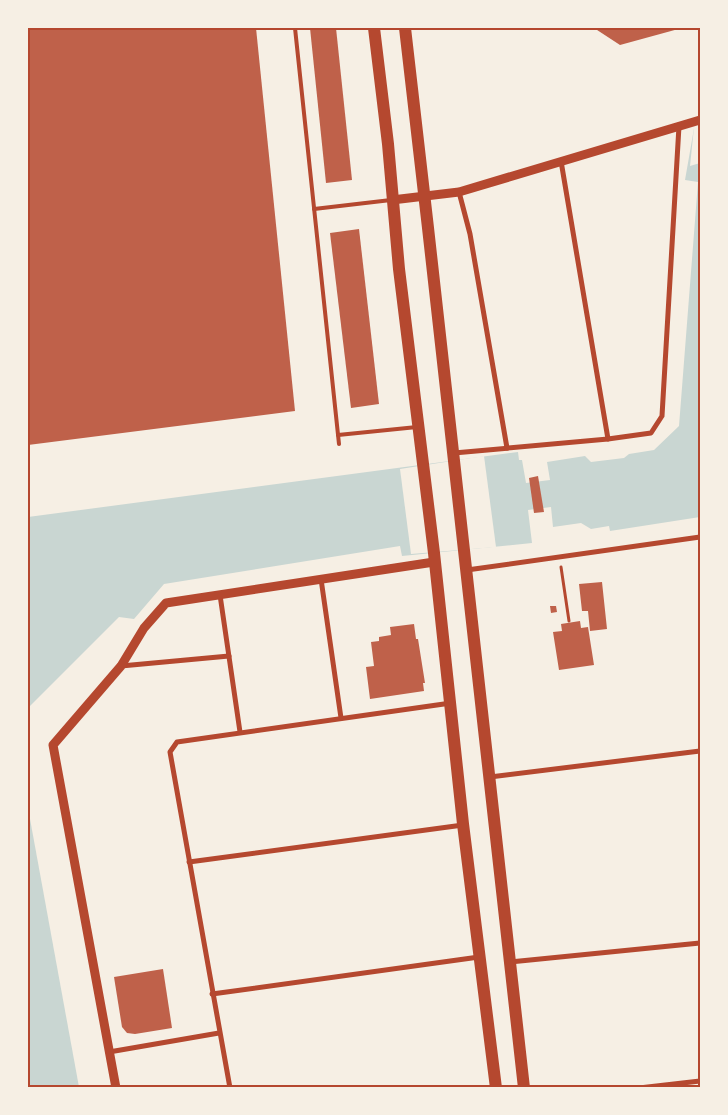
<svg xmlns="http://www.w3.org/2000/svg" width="728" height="1115" viewBox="0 0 728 1115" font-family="'Noto Sans',sans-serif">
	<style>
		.water { fill: #c9d6d2 }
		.pier { fill: #f6efe4 }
		.building { fill: #bf614a }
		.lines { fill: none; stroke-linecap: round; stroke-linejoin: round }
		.path { stroke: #b5482f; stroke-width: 3 }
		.service { stroke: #b5482f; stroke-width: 4 }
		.minor { stroke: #b5482f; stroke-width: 5 }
		.tertiary { stroke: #b5482f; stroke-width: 9 }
		.primary { stroke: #b5482f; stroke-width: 12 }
		.neatline { fill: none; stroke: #b5482f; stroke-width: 2 }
	</style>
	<rect width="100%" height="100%" fill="#f6efe4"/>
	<g class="water">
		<path d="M700,94V517L610,531L609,526L591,529L581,523L553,527L551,507L528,510L532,543L402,556L400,546L164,584L134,619L119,617L28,708V517L518,452L519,460H522L526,483L550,480L547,462L585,456L591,462L624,458L629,454L654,450L679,426L698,182L685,180Z"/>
		<path d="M28,808L79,1087H28Z"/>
	</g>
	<g class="pier">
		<path d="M700,92V163L690,166L696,108L698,94Z"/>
		<path d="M484,456L496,547L411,554L400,469Z"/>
	</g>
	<g class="building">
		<path d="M28,28H256L295,411L28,445Z"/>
		<path d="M310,28H336L352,180L326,183Z"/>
		<path d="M594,28H682L620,45Z"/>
		<path d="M359,229L379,404L351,408L330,233Z"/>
		<path d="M538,476L544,512L534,513L529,478Z"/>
		<path d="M602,582L607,629L590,631L588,611H582L579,584Z"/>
		<path d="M550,606H556L557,612L551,613Z"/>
		<path d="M580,621L581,628L588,627L594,665L559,670L553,632L562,631L561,624Z"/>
		<path d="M414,624L416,639H418L425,683H423L424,691L370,699L366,667L374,666L371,642L379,641V637L391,635L390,627Z"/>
		<path d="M163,969L172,1028L135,1034L127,1033L122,1027L114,977Z"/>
	</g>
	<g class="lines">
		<path class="path" d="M561,567L569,621"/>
		<g class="service">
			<path d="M295,28L339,444"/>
			<path d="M314,209L391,200"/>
			<path d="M338,435L417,427"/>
		</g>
		<g class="minor">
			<path d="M561,161L608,439"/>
			<path d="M459,192L470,234L507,448"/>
			<path d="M454,453L608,439L651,433L662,416L679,126"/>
			<path d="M467,570L700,537"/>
			<path d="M321,579L341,718"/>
			<path d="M220,595L240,732"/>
			<path d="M121,666L229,656"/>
			<path d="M490,777L700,751"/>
			<path d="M189,862L463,825"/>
			<path d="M510,962L700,943"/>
			<path d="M212,994L479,957"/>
			<path d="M109,1052L219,1033"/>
			<path d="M230,1088L170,752L177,742L451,703"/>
			<path d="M639,1088L700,1081"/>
		</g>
		<g class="tertiary">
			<path d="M392,200L459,192L700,120"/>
			<path d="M116,1088L53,745L121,666L144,628L166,603L434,562"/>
		</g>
		<g class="primary">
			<path d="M374,28L388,144L399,269L434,553L463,824L496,1088"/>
			<path d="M405,28C446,381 485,734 524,1088"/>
		</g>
	</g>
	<rect width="728" height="1115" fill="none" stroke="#f6efe4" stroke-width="58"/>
	<rect x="29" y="29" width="670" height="1057" class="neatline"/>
</svg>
